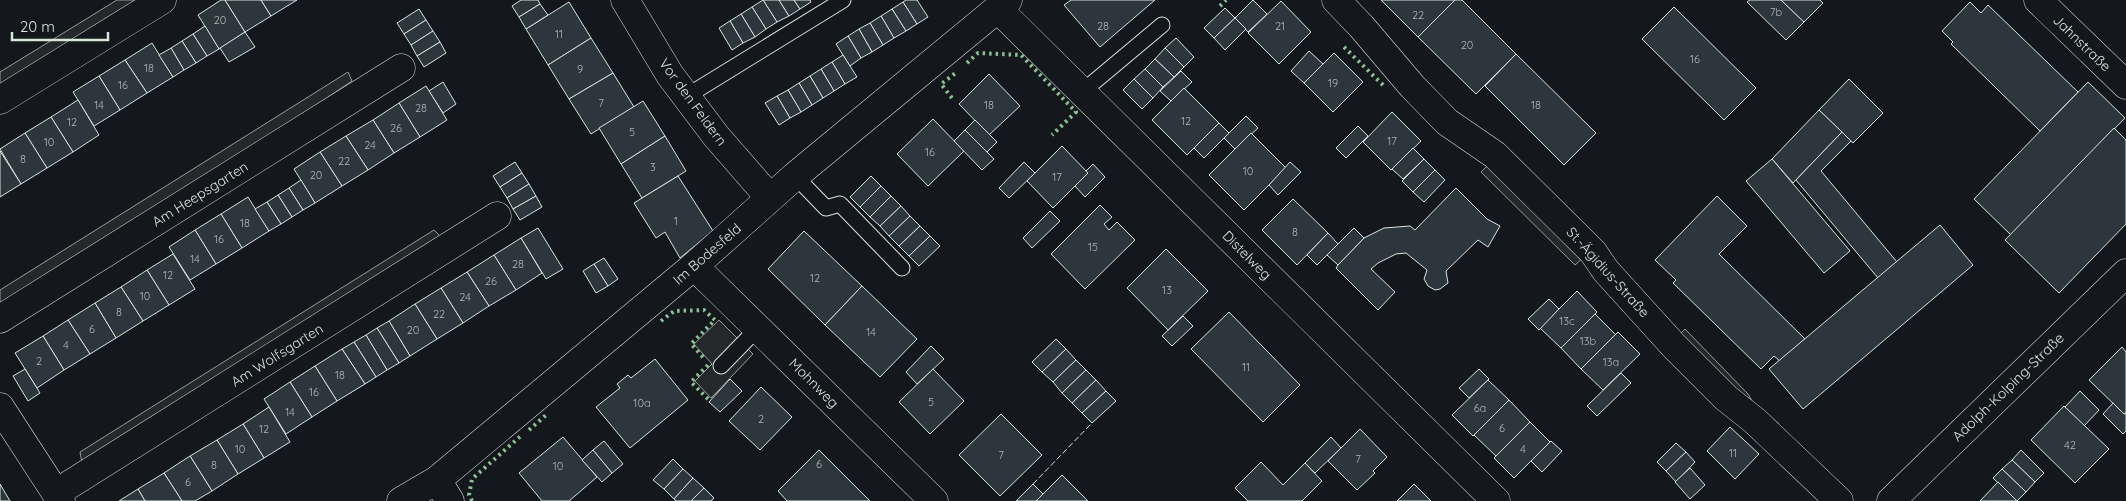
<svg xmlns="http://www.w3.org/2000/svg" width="2126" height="501" viewBox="0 0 2126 501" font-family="Quicksand,sans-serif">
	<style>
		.parking { fill: #24282b; stroke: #939e99 }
		.building { fill: #2c363c; stroke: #d8e6dc }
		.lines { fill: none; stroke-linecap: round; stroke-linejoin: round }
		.service-casing { stroke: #d8e6dc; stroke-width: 17 }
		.minor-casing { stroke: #d8e6dc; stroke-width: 29 }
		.service { stroke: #14181c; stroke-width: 15 }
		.minor { stroke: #14181c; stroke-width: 28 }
		.hedge { stroke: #8ac095; stroke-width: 4; stroke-dasharray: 2.5 4; stroke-linecap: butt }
		.fence { stroke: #d8e6dc; stroke-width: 1; stroke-dasharray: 6 2.5; stroke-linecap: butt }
		.labels { text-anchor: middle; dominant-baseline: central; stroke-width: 4; stroke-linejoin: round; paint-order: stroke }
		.number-label { font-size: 11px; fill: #adbab4 }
		.street-label { font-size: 14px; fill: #d8e6dc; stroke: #14181c }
	</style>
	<rect width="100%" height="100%" fill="#14181c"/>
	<g class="parking">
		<path d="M117,0H142L0,89V72Z"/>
		<path d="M348,72L352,81L309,110L0,304V290Z"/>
		<path d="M1489,164L1583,258L1575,265L1481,172Z"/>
		<path d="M434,230L443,239L82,463L80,452Z"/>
		<path d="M719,320L753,354L711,398L695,381L712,364L694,344Z"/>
		<path d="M1685,329L1748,394L1752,401L1734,395L1676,338Z"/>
	</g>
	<g class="building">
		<path d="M221,0H225L245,32L219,49L198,15Z"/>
		<path d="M225,0H261L271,16L245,32Z"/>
		<path d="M261,0H297L271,16Z"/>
		<path d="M521,0H538L540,4L519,17L512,6Z"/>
		<path d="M763,0H779L789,16L777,22Z"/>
		<path d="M763,0L777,22L766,29L752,7Z"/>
		<path d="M779,0H794L800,9L789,16Z"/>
		<path d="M794,0H810L811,2L800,9Z"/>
		<path d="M906,0H917L928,17L917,24L903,2Z"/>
		<path d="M1071,0H1155L1100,47L1064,5Z"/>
		<path d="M1253,0L1267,14L1248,32L1235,18Z"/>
		<path d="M1381,0H1455L1418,37Z"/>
		<path d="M1455,0H1462L1516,54L1476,94L1418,37Z"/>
		<path d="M1750,0H1781L1804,22L1786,40L1747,2Z"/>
		<path d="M1781,0H1820L1823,3L1804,22Z"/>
		<path d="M1281,1L1311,32L1279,64L1248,33Z"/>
		<path d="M569,2L591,38L548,65L526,29Z"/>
		<path d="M903,2L917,24L906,31L892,9Z"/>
		<path d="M1970,2L1981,13L1988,5L2078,92L2040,131L1951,44L1953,42L1942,31Z"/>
		<path d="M540,4L548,15L526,29L519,17Z"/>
		<path d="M752,7L766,29L755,37L741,14Z"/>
		<path d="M1674,7L1756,88L1724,120L1642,39Z"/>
		<path d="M1225,8L1235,18L1214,38L1204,28Z"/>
		<path d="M419,9L426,20L404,34L397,23Z"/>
		<path d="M892,9L906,31L894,38L881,16Z"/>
		<path d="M741,14L755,37L743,43L730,21Z"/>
		<path d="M881,16L894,38L883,45L870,23Z"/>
		<path d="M1235,18L1246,29L1225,50L1214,38Z"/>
		<path d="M426,20L433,31L411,45L404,34Z"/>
		<path d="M730,21L743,43L732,50L719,28Z"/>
		<path d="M870,23L883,45L872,52L859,29Z"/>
		<path d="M205,26L219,49L207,56L193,34Z"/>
		<path d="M859,29L872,52L861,58L848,36Z"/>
		<path d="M433,31L440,42L417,56L411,45Z"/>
		<path d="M245,32L255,47L229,62L220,48Z"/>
		<path d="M193,34L207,56L196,63L182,41Z"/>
		<path d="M848,36L861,58L850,66L836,44Z"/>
		<path d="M591,38L613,73L569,99L548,65Z"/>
		<path d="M1176,38L1194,57L1184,67L1165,48Z"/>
		<path d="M182,41L196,63L184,70L171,48Z"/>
		<path d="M440,42L446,53L424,67L417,56Z"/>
		<path d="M152,43L173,77L147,93L125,60Z"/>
		<path d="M171,48L184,70L173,77L159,55Z"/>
		<path d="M1165,48L1184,67L1174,77L1155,59Z"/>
		<path d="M1309,51L1323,64L1304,83L1291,71Z"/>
		<path d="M1334,53L1363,82L1333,112L1304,83Z"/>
		<path d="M1516,54L1596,133L1564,165L1485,86Z"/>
		<path d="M843,55L857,77L845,84L832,62Z"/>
		<path d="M1155,59L1174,77L1163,87L1145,69Z"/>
		<path d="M125,60L147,93L120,110L99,76Z"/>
		<path d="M832,62L845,84L834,91L821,69Z"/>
		<path d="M821,69L834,91L823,98L810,76Z"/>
		<path d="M1145,69L1163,87L1153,98L1134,79Z"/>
		<path d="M1181,71L1192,82L1171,101L1160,91Z"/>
		<path d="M613,73L634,107L591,134L569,99Z"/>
		<path d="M989,74L1020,106L989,135L959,104Z"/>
		<path d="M99,76L120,110L94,126L73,92Z"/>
		<path d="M810,76L823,98L812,105L799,83Z"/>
		<path d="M1134,79L1153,98L1142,109L1123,90Z"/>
		<path d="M1849,79L1883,113L1853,143L1819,110Z"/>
		<path d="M443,82L456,104L443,113L429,91Z"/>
		<path d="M2088,82L2125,118L2011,235L1974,199Z"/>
		<path d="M799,83L812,105L801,112L788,90Z"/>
		<path d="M426,86L447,120L420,137L399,103Z"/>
		<path d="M1184,88L1219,123L1187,155L1152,120Z"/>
		<path d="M788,90L801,112L790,118L777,96Z"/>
		<path d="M777,96L790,118L779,125L765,103Z"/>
		<path d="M78,100L99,135L73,152L51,117Z"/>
		<path d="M643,101L665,136L621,164L599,128Z"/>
		<path d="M399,103L420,137L394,153L373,120Z"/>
		<path d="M1819,110L1842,132L1793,183L1772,159Z"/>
		<path d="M1392,112L1421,141L1391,170L1363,142Z"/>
		<path d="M1246,116L1258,128L1235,149L1224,138Z"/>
		<path d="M51,117L73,152L47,168L25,133Z"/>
		<path d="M933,119L964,151L928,186L897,154Z"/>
		<path d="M373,120L394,153L368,170L346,136Z"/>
		<path d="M975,120L997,142L987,152L965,130Z"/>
		<path d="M1219,123L1229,133L1204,158L1194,148Z"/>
		<path d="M1358,126L1368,136L1346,158L1336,148Z"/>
		<path d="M2114,128L2126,140V224L2059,293L2005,240Z"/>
		<path d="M965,130L994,159L982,170L954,141Z"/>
		<path d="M1842,132L1851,141L1821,171L1897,262L1878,278L1796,180Z"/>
		<path d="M25,133L47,168L21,184L0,149Z"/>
		<path d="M1251,133L1286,168L1244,210L1209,175Z"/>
		<path d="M346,136L368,170L342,186L320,152Z"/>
		<path d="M665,136L686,171L642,198L621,164Z"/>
		<path d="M1062,146L1088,173L1053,208L1027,181Z"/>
		<path d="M1413,148L1424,159L1403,179L1392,169Z"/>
		<path d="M0,151L21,184L0,197Z"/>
		<path d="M320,152L342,186L315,203L294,169Z"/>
		<path d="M1424,159L1435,170L1413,192L1402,181Z"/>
		<path d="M1772,159L1850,251L1824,273L1746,181Z"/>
		<path d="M515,162L522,173L500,187L493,176Z"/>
		<path d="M1024,162L1035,173L1009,198L999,188Z"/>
		<path d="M1290,162L1301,172L1278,195L1269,185Z"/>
		<path d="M1093,164L1105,177L1085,197L1075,186L1088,173L1086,171Z"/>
		<path d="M1435,170L1445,180L1424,202L1413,192Z"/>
		<path d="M522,173L529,184L507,198L500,187Z"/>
		<path d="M678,176L713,231L680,258L665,232L656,238L634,203Z"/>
		<path d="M871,176L881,186L860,207L850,197Z"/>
		<path d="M301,180L315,203L303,210L289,188Z"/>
		<path d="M529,184L536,196L513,209L507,198Z"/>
		<path d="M881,186L891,196L870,217L860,207Z"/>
		<path d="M289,188L303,210L292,217L278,195Z"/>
		<path d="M1456,188L1487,219L1500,226L1488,247L1478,240L1446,271L1448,283L1440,289L1435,290L1428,286L1424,279L1427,270L1406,253L1396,254L1378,263L1371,269L1395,292L1378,310L1336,268L1338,265L1364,238L1384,228L1410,226L1415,230Z"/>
		<path d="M278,195L292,217L281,224L267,202Z"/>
		<path d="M536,196L542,207L520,220L513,209Z"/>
		<path d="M891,196L901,206L880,226L870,217Z"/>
		<path d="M1717,196L1747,226L1719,254L1805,339L1780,361L1774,356L1761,369L1673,283L1676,280L1655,260Z"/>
		<path d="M248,197L269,231L242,248L221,214Z"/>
		<path d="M1293,199L1328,233L1297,265L1262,230Z"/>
		<path d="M267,202L281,224L269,231L255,209Z"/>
		<path d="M1100,205L1112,217L1104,224L1109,230L1117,222L1135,240L1085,289L1051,254Z"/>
		<path d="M901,206L910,216L889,236L880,226Z"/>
		<path d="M1050,211L1060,221L1032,248L1023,238Z"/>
		<path d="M221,214L242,248L216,264L195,230Z"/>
		<path d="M910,216L920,226L899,246L889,236Z"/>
		<path d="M1940,225L1973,265L1803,409L1769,369Z"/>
		<path d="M920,226L930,236L909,256L899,246Z"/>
		<path d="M538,228L563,269L546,279L521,238Z"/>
		<path d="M1354,228L1364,238L1338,265L1327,255Z"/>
		<path d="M195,230L216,264L190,280L169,247Z"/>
		<path d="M804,231L862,286L825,325L768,269Z"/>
		<path d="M1328,233L1338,244L1317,265L1307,255Z"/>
		<path d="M930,236L940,246L919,266L909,256Z"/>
		<path d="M521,238L542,273L516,290L494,255Z"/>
		<path d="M1166,249L1208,291L1168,330L1127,288Z"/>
		<path d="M173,254L195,289L169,305L147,270Z"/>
		<path d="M494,255L516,290L489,306L467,272Z"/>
		<path d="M604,258L618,279L608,286L594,264Z"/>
		<path d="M594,264L608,286L596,293L583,271Z"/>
		<path d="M147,270L169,305L143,321L121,287Z"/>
		<path d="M467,272L489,306L463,323L441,288Z"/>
		<path d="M862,286L917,339L880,377L825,325Z"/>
		<path d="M121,287L143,321L116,338L95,303Z"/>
		<path d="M441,288L463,323L437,339L415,304Z"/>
		<path d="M1577,291L1597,312L1561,348L1540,328Z"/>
		<path d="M1549,299L1559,309L1539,330L1528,319Z"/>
		<path d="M95,303L116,338L90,354L68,320Z"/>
		<path d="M415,304L437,339L410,356L389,321Z"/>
		<path d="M1229,312L1300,385L1263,422L1191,349Z"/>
		<path d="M1595,314L1616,335L1581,369L1561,348Z"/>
		<path d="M1183,316L1193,326L1172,346L1162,336Z"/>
		<path d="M68,320L90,354L64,370L43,336Z"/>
		<path d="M389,321L410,356L399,363L377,328Z"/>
		<path d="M377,328L399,363L387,370L366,335Z"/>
		<path d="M1618,332L1640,354L1603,390L1581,369Z"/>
		<path d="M366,335L387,370L376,377L354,342Z"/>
		<path d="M43,336L64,370L37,388L15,353Z"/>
		<path d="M1056,339L1066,349L1042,372L1032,362Z"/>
		<path d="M354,342L376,377L365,384L342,349Z"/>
		<path d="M931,346L944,359L917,384L906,372Z"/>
		<path d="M2122,347L2126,352V412L2124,414L2089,380Z"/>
		<path d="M342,349L365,384L337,401L315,366Z"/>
		<path d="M1066,349L1076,360L1053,382L1042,372Z"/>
		<path d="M655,359L688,400L630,448L596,407L620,388L617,384L628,375L631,378Z"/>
		<path d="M1076,360L1086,370L1062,393L1053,382Z"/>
		<path d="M315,366L337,401L312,417L290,382Z"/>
		<path d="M25,369L40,393L28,401L13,376Z"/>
		<path d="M933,369L964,401L930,434L899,402Z"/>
		<path d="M1479,369L1489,379L1469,398L1459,388Z"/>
		<path d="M1086,370L1096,380L1072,403L1062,393Z"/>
		<path d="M1621,373L1631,383L1597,416L1587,406Z"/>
		<path d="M730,379L742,391L720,412L709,402Z"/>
		<path d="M1096,380L1106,391L1082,413L1072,403Z"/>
		<path d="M1488,380L1509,400L1473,436L1452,415Z"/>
		<path d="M290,382L312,417L286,434L264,399Z"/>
		<path d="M761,387L792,417L760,450L729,421Z"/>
		<path d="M1106,391L1116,401L1092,423L1082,413Z"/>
		<path d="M2080,391L2099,410L2084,426L2065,407Z"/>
		<path d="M1509,400L1530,422L1496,456L1474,435Z"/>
		<path d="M2113,403L2124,414L2126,413V431L2123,434L2103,414Z"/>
		<path d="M2064,406L2109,449L2075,483L2031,440Z"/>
		<path d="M269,407L290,442L264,458L243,424Z"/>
		<path d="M1001,414L1042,455L1000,496L959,455Z"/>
		<path d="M1530,422L1550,442L1514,478L1494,458Z"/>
		<path d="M243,424L264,458L238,474L217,440Z"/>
		<path d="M1730,427L1759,454L1735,479L1707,451Z"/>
		<path d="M1360,429L1387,457L1373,471L1375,473L1357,490L1328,461Z"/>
		<path d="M563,437L597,477L569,501H542L519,473Z"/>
		<path d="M1331,437L1341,448L1315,473L1305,463Z"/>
		<path d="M217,440L238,474L212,491L190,456Z"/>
		<path d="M604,441L623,464L612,473L593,450Z"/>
		<path d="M1551,441L1562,451L1542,472L1531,461Z"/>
		<path d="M1676,443L1686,452L1666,471L1657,462Z"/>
		<path d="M593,450L612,473L602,482L582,460Z"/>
		<path d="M819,450L870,501H787L778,491Z"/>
		<path d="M2021,450L2044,473L2035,482L2012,460Z"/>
		<path d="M1686,452L1695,462L1676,482L1666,471Z"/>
		<path d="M190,456L212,491L195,501H182L164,473Z"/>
		<path d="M673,459L683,469L664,489L653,480Z"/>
		<path d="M2012,460L2035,482L2026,492L2002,469Z"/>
		<path d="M1261,462L1283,485L1305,463L1322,481L1302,501H1248L1235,488Z"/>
		<path d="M1690,468L1705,485L1690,499L1675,482Z"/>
		<path d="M683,469L693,478L674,499L664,489Z"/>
		<path d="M2002,469L2026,492L2017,501L1993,478Z"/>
		<path d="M164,473L182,501H145L138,489Z"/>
		<path d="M1062,475L1088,501H1036Z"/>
		<path d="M693,478L704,488L691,501H676L674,499Z"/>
		<path d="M1998,482L2017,501H1980Z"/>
		<path d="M0,484L10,501H0Z"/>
		<path d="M1033,484L1043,494L1036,501H1016Z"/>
		<path d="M1414,484L1431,501H1397Z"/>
		<path d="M704,488L714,498L711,501H691Z"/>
		<path d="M138,489L145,501H119Z"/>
	</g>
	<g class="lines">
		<g class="service-casing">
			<g id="service">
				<path d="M1082,92L1162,25"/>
				<path d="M687,96L843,0"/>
				<path d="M795,176L826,208L840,204L902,268"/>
				<path d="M721,366L758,328"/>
			</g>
		</g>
		<g class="minor-casing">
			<g id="minor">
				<path d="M625,0L670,75L716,136L770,198"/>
				<path d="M1336,0L1361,26L1412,86L1447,122L1495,155L1593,252L1606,271L1674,346L1726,398L1755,421L1839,501"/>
				<path d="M2038,0L2126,85"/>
				<path d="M998,9L1496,501"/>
				<path d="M0,100L162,0"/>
				<path d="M694,266L934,501"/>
				<path d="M0,319L401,68"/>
				<path d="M0,407L61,501"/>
				<path d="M437,480L450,501"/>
				<path d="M56,493L497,216"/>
				<path d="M401,501L437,480L694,266L795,176L1008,0"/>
				<path d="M1891,501L2126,273"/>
			</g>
		</g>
		<use href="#service" class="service"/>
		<use href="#minor" class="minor"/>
		<g class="hedge">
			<path d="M1220,6L1226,0"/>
			<path d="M1344,47L1384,86"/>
			<path d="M967,63L978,53L1021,55L1076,112L1052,135"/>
			<path d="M952,98L941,84L957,72"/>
			<path d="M661,321L674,311L704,310L715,320L691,344L704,358"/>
			<path d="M708,399L691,382L709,364"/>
			<path d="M529,430L546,415"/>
			<path d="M472,501L469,495L472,479L523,434"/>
		</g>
		<path class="fence" d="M1033,484L1092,423"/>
	</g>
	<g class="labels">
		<g class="number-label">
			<text x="1776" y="12">7b</text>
			<text x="1418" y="15">22</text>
			<text x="220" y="20">20</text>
			<text x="1103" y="26">28</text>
			<text x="1280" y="26">21</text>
			<text x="559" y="34">11</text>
			<text x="1467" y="45">20</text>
			<text x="1695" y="59">16</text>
			<text x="149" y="68">18</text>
			<text x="580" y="69">9</text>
			<text x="1333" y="83">19</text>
			<text x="123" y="85">16</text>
			<text x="601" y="103">7</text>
			<text x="99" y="105">14</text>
			<text x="989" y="105">18</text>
			<text x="1536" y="105">18</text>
			<text x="421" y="108">28</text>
			<text x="1186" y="121">12</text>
			<text x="72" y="122">12</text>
			<text x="396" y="128">26</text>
			<text x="632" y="132">5</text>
			<text x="1392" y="141">17</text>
			<text x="49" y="142">10</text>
			<text x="370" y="145">24</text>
			<text x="930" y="152">16</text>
			<text x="23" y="159">8</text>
			<text x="344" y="161">22</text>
			<text x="653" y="167">3</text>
			<text x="1248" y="171">10</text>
			<text x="316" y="175">20</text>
			<text x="1057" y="177">17</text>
			<text x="676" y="221">1</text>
			<text x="245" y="223">18</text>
			<text x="1295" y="232">8</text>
			<text x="219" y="239">16</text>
			<text x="1093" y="247">15</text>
			<text x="195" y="259">14</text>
			<text x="518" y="264">28</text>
			<text x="168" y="275">12</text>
			<text x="815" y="278">12</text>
			<text x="491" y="281">26</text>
			<text x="1167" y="290">13</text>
			<text x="145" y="296">10</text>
			<text x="465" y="297">24</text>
			<text x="119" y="312">8</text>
			<text x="439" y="314">22</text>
			<text x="1567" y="321">13c</text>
			<text x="92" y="329">6</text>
			<text x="413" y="330">20</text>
			<text x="871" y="332">14</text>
			<text x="1588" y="341">13b</text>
			<text x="66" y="345">4</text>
			<text x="39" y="361">2</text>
			<text x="1611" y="362">13a</text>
			<text x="1246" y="367">11</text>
			<text x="340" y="375">18</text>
			<text x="314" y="392">16</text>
			<text x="931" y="402">5</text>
			<text x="642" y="403">10a</text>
			<text x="1480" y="408">6a</text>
			<text x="290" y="412">14</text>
			<text x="761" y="419">2</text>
			<text x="1502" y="428">6</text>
			<text x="264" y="429">12</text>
			<text x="2070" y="445">42</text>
			<text x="240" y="449">10</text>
			<text x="1523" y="449">4</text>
			<text x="1733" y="453">11</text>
			<text x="1001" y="455">7</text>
			<text x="1358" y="459">7</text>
			<text x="819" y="464">6</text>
			<text x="214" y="465">8</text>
			<text x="558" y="466">10</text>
			<text x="188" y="482">6</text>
		</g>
		<g class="street-label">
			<text transform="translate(2082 43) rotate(44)">Jahnstraße</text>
			<text transform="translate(693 102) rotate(54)">Vor den Feldern</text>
			<text transform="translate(200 194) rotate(-32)">Am Heepsgarten</text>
			<text transform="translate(707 254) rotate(-41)">Im Bodesfeld</text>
			<text transform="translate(1247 255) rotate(45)">Distelweg</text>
			<text transform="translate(1608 272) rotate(48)">St.-Ägidius-Straße</text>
			<text transform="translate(277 355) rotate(-32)">Am Wolfsgarten</text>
			<text transform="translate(814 383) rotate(45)">Mohnweg</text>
			<text transform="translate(2008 387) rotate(-44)">Adolph-Kolping-Straße</text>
		</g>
	</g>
	<path d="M12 32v8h96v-8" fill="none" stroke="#d8e6dc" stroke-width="2.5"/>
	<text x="20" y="32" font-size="15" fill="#d8e6dc" stroke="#14181c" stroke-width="4" paint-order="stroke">20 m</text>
</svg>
